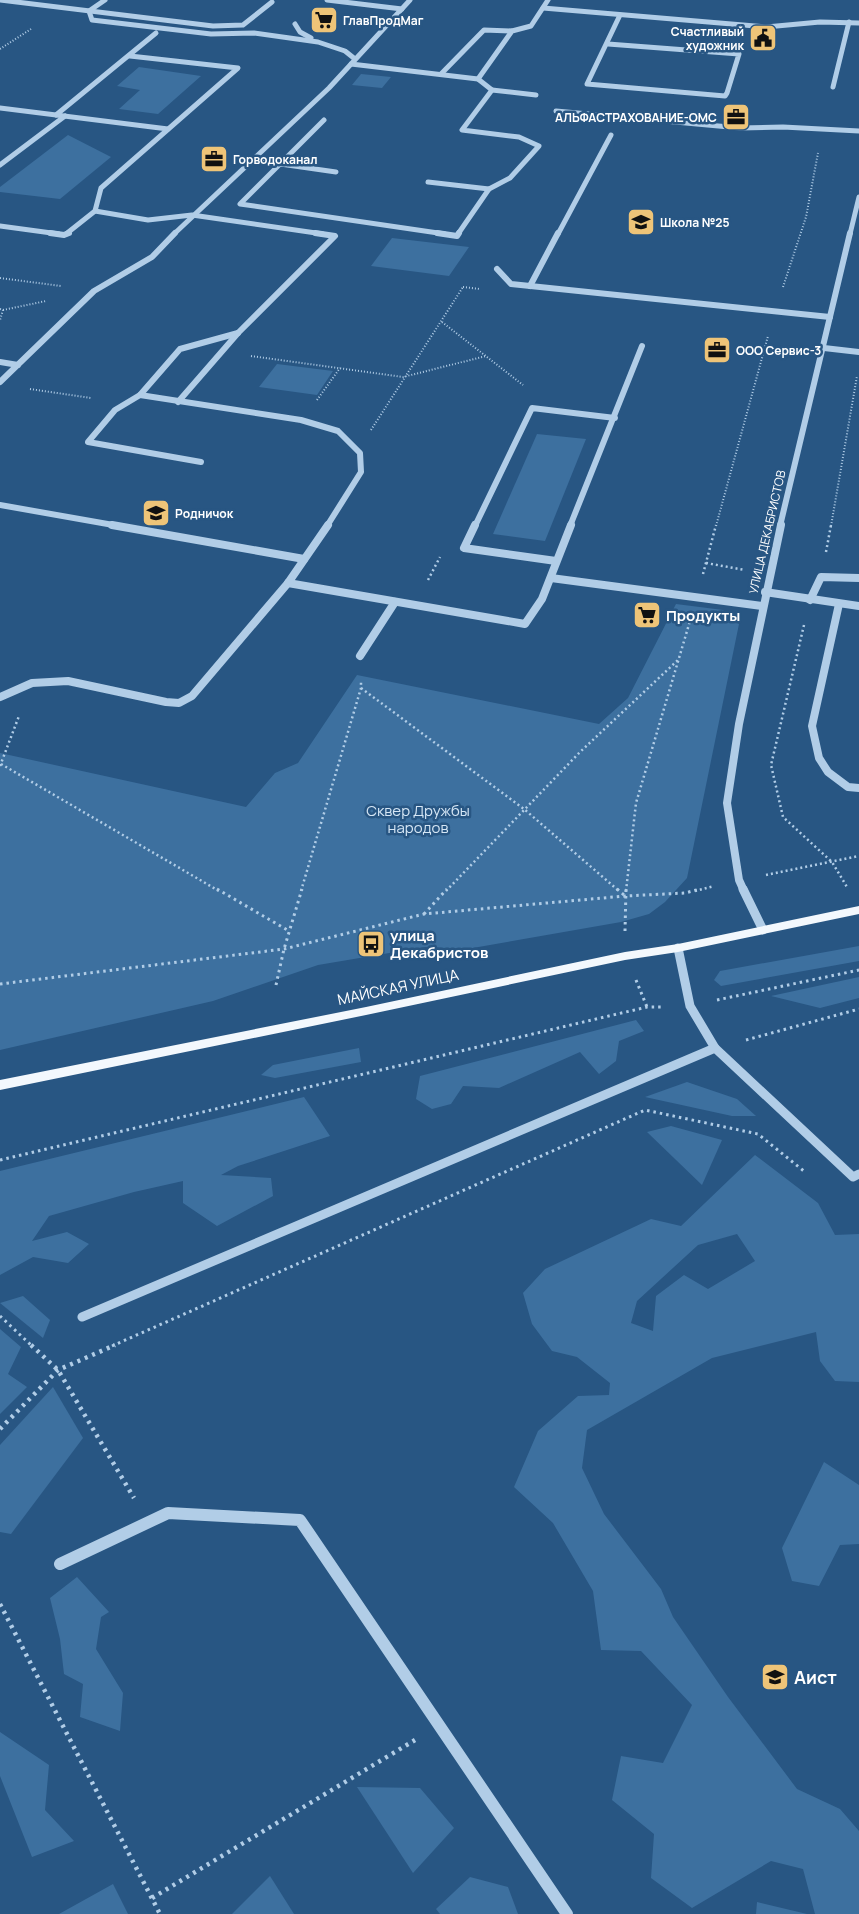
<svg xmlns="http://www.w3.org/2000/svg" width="859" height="1914" viewBox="0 0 859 1914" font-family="Manrope,sans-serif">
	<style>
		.green { fill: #3d709f; fill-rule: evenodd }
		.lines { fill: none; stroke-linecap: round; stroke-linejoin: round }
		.path-far3 { stroke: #b1cde7; stroke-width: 2; stroke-dasharray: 1 2; stroke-linecap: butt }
		.path-far2 { stroke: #b1cde7; stroke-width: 2.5; stroke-dasharray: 2 3; stroke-linecap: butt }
		.path-far1 { stroke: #b1cde7; stroke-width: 3; stroke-dasharray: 2.5 4; stroke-linecap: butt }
		.path { stroke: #b1cde7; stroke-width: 4.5; stroke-dasharray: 3 5; stroke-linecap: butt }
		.minor-far4 { stroke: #b1cde7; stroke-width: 5 }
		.minor-far3 { stroke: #b1cde7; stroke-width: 6 }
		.minor-far2 { stroke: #b1cde7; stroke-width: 8 }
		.minor-far1 { stroke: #b1cde7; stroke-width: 9 }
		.minor { stroke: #b1cde7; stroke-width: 12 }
		.major { fill: #f3f8fd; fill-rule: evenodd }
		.labels { text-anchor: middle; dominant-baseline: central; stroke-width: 5; stroke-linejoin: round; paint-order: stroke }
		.far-poi-label { font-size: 12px; font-weight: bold; fill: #fff; stroke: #285683; text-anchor: start }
		.far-street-label { font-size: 12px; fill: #fff; stroke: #285683 }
		.poi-label { font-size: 15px; font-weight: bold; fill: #fff; stroke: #285683; text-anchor: start }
		.park-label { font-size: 15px; fill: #d5e6f5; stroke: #285683 }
		.street-label { font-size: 15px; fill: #fff; stroke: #285683 }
		.near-poi-label { font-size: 18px; font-weight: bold; fill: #fff; stroke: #285683; text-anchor: start }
	</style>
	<rect width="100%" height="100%" fill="#285683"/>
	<g class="green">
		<path d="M139,67L201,76L158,114L119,109L140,90L117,86Z"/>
		<path d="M361,74L391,77L382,88L352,85Z"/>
		<path d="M68,135L111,157L60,199L0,192V187Z"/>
		<path d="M392,238L469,247L449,276L371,266Z"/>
		<path d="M277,364L333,371L317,395L259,387Z"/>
		<path d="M537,434L586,439L545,541L493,534Z"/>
		<path d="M676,604L723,610L739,624L687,878L665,902L649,914L621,922L467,949L425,947L318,965L213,1001L0,1050V753L246,807L275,773L298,763L357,675L599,724L628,698Z"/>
		<path d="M859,946V961L721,986L714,980L720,971Z"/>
		<path d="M859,977V998L820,1008L771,996Z"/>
		<path d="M636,1020L644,1031L619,1041L616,1061L599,1074L580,1052L499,1088L463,1086L451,1104L432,1109L416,1099L420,1076Z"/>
		<path d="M359,1048L361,1062L275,1078L261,1075L273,1065Z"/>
		<path d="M687,1082L737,1099L756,1116H732L645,1097Z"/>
		<path d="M304,1097L330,1136L238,1166L221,1175L271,1178L273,1196L217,1226L183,1203V1181L134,1192L49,1216L32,1241L67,1232L89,1244L68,1263L33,1257L0,1275V1171Z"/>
		<path d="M671,1126L722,1140L702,1185L647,1132Z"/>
		<path d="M755,1155L818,1203L835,1235L859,1234V1382L835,1381L820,1361L816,1332L712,1358L587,1430L582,1468L604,1514L661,1589L673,1617L728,1697L797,1789L840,1809L859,1831V1914H815L803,1869L771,1861L692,1908L651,1878L654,1834L612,1800L621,1756L663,1763L692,1705L641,1651L601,1650L593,1591L553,1523L514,1487L538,1431L578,1396L609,1395L610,1383L577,1357L552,1351L532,1324L523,1293L545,1269L651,1219L681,1226ZM737,1234L755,1261L708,1289L684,1275L656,1296L653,1331L631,1323L637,1301L698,1245Z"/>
		<path d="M23,1296L50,1320L43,1338L0,1303Z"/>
		<path d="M0,1329L21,1347L8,1374L27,1387L0,1414Z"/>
		<path d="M53,1387L83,1438L11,1534L0,1532V1445Z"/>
		<path d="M824,1462L859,1485V1544L840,1545L819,1586L792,1581L782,1548Z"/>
		<path d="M77,1577L109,1612L101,1617L96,1649L123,1693L120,1731L80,1717L83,1684L64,1674L60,1639L50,1598Z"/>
		<path d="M0,1732L49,1765L45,1810L74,1841L32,1857L0,1776Z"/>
		<path d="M357,1787L420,1788L454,1828L413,1873Z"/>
		<path d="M270,1876L294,1914H232Z"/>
		<path d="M470,1877L508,1887L518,1914H440L436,1909Z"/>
		<path d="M113,1884L128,1914H59Z"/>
		<path d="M757,1902L807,1914H756Z"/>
	</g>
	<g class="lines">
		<g class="path-far3">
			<path d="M0,49L31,29"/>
			<path d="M0,278L61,286"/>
			<path d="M463,287L480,289"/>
			<path d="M783,287L806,217L818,153"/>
			<path d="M0,309L3,310L0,320"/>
			<path d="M3,310L46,301"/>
			<path d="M442,322L523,385"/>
			<path d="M251,356L403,377L486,356"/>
			<path d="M30,389L91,398"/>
			<path d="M317,400L340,368"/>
			<path d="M371,430L463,287"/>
			<path d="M716,526L768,336"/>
			<path d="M831,526L857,376"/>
		</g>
		<g class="path-far2">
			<path d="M826,552L831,525"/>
			<path d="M706,563L745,570"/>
			<path d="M703,574L716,525"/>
			<path d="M428,580L440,557"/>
			<path d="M804,625L771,765L783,817L832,862L847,887"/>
			<path d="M361,688L524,809L619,891"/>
			<path d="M1,764L219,891"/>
			<path d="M0,766L19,716"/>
			<path d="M766,875L859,856"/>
			<path d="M301,891L361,688V680"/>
			<path d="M446,891L580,752L678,660"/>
			<path d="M626,891L636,803L690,621"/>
			<path d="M695,891L714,886"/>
		</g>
		<g class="path-far1">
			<path d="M217,889L289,931"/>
			<path d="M617,889L624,895"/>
			<path d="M424,914L447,889"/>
			<path d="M625,931L626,889"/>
			<path d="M636,980L647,1007"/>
			<path d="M0,984L284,949L424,914L625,896L685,893L700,889"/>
			<path d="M276,985L284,949L302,889"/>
			<path d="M717,1000L859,970"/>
			<path d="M746,1040L859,1009"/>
			<path d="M0,1160L647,1007H664"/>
			<path d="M0,1316L32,1346"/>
			<path d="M112,1346L645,1110L758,1134L805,1172"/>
		</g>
		<g class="path">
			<path d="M31,1345L58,1370L134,1498"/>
			<path d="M0,1429L58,1370L115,1345"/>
			<path d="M0,1604L160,1914"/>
			<path d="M152,1898L415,1740"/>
		</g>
		<g class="minor-far4">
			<path d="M0,0L213,26L243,25L272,2"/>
			<path d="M105,0L89,11L92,20L211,34L254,33L318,42L345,51L355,59"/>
			<path d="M327,0L402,9"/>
			<path d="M543,8L766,27L820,22L859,23"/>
			<path d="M295,24L300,32L311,38"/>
			<path d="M608,44L739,54L727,93L725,96L587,84L620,15"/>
			<path d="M351,64L478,79L492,90L462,130L519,137L539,146L510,178L489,189L458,234"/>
			<path d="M441,74L484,30L512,31"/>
			<path d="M478,79L512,31L531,26L548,0"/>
			<path d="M833,87L849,22"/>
			<path d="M492,90L536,95"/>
			<path d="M0,108L168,129"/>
			<path d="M556,111L740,128L783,127L859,131"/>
			<path d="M56,115L156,33"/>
			<path d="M324,120L240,204L445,234"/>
			<path d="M252,160L336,172"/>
			<path d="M0,165L65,116"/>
			<path d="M428,182L489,189"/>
			<path d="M95,211L148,220L192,215L323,234"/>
			<path d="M0,226L59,234"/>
			<path d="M66,234L95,211L101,188L238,68L130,56"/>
			<path d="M174,234L329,88L410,0"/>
			<path d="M558,234L611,135"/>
			<path d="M850,234L859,197"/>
		</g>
		<g class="minor-far3">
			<path d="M50,233L64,235L69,233"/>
			<path d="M437,233L457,236L459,233"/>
			<path d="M497,269L511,284L830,317"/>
			<path d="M530,286L558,233"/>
			<path d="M824,348L859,352"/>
			<path d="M0,362L18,365"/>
			<path d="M0,382L94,291L152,257L175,233"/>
			<path d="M140,395L301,420L338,431L360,453L361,472L327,526"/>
			<path d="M178,402L238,333L335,236L315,233"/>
			<path d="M201,462L88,442L115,410L140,395L180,349L238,333"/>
			<path d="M0,505L119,526"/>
			<path d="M475,526L532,408L615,418"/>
			<path d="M570,526L642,346"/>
			<path d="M780,526L850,233"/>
		</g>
		<g class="minor-far2">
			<path d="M112,525L304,559"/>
			<path d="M475,525L464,548L556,561"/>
			<path d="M551,578L762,606"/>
			<path d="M288,583L525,624L542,599L571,525"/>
			<path d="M765,592L859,606"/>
			<path d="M810,600L821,577L859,578"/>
			<path d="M839,604L812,726L819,758L828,772L848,787L859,788"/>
			<path d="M360,656L395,602"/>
			<path d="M0,697L32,683L68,681L166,702L179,703L192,696L288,583L328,525"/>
			<path d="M744,891L739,880L727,803L739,724L781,525"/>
		</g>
		<g class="minor-far1">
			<path d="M743,889L763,930"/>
			<path d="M678,948L690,1006L715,1048L853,1177L859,1174"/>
			<path d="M82,1317L715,1048"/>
		</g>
		<path class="minor" d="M60,1564L168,1513L300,1520L567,1914"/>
		<path class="major" d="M859,906V914L678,952L625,960L366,1015L0,1090V1080L366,1007L625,952L678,944Z"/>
	</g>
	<defs>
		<g id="supermarket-square" transform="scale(1.4375)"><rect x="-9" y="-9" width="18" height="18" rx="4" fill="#eec478" stroke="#285683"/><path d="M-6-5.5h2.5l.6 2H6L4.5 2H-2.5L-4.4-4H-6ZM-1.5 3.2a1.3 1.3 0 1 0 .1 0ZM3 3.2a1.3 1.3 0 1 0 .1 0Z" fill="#111"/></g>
		<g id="civic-square" transform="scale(1.4375)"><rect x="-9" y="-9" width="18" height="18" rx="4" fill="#eec478" stroke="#285683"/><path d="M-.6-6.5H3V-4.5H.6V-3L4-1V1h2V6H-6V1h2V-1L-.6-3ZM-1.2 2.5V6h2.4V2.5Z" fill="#111"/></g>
		<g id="office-square" transform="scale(1.4375)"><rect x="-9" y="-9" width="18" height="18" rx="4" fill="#eec478" stroke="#285683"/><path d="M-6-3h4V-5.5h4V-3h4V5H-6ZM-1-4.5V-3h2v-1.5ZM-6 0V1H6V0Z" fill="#111"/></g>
		<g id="school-square" transform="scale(1.4375)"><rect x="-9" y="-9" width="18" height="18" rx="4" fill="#eec478" stroke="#285683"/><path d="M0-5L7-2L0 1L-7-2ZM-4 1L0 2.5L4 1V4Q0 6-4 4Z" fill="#111"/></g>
		<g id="bus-square" transform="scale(1.4375)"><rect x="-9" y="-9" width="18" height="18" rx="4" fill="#eec478" stroke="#285683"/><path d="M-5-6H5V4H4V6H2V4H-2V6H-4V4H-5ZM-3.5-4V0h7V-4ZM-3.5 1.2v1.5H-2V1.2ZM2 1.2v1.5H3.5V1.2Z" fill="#111"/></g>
	</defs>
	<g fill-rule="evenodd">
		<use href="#supermarket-square" x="324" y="20"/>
		<use href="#civic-square" x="763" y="38"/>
		<use href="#office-square" x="736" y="117"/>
		<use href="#office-square" x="214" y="159"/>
		<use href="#school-square" x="641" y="222"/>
		<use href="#office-square" x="717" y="350"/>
		<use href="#school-square" x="156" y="513"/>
		<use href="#supermarket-square" x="647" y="615"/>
		<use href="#bus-square" x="371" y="944"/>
		<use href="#school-square" x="775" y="1677"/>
	</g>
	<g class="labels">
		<g class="far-poi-label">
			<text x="343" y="20">ГлавПродМаг</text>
			<text x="744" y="31" text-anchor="end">Счастливый<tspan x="744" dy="14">художник</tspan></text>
			<text x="717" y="117" text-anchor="end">АЛЬФАСТРАХОВАНИЕ-ОМС</text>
			<text x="233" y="159">Горводоканал</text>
			<text x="660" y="222">Школа №25</text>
			<text x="736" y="350">ООО Сервис-3</text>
			<text x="175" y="513">Родничок</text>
		</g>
		<g class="far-street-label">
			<text transform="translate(767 532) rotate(-77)">УЛИЦА ДЕКАБРИСТОВ</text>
		</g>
		<g class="poi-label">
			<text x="666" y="615">Продукты</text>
			<text x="390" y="935">улица<tspan x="390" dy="17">Декабристов</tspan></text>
		</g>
		<g class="park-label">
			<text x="418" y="810">Сквер Дружбы<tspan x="418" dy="17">народов</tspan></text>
		</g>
		<g class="street-label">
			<text transform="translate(398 987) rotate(-12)">МАЙСКАЯ УЛИЦА</text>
		</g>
		<g class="near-poi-label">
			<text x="794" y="1677">Аист</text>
		</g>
	</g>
</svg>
